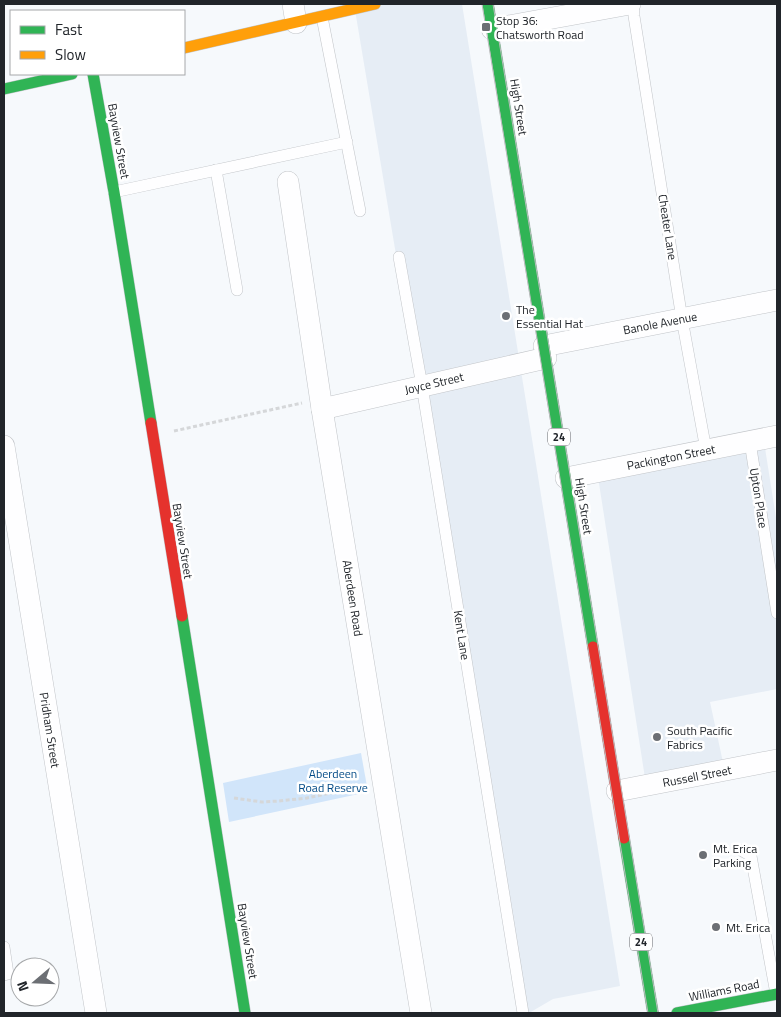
<svg xmlns="http://www.w3.org/2000/svg" width="781" height="1017" viewBox="0 0 781 1017" font-family="'Titillium Web',sans-serif">
	<style>
		.built { fill: #e6edf5 }
		.green { fill: #d1e5fa }
		.lines { fill: none; stroke-linecap: round; stroke-linejoin: round }
		.lane-casing { stroke: #c2c5c9; stroke-width: 12 }
		.street-casing { stroke: #c2c5c9; stroke-width: 22 }
		.fast-casing { stroke: #c2c5c9; stroke-width: 12 }
		.slow-casing { stroke: #c2c5c9; stroke-width: 12 }
		.jam-casing { stroke: #c2c5c9; stroke-width: 12 }
		.path { stroke: #d5d7d9; stroke-width: 3; stroke-dasharray: 4 2.5; stroke-linecap: butt }
		.lane { stroke: #fefeff; stroke-width: 11 }
		.street { stroke: #fefeff; stroke-width: 21 }
		.fast { stroke: #30b455; stroke-width: 11 }
		.slow { stroke: #ff9f0a; stroke-width: 11 }
		.jam { stroke: #e5322d; stroke-width: 11 }
		.tram { stroke: #bbbdbe; stroke-width: 1 }
		.poi-dot { fill: #6c6f74; stroke: #fff; stroke-width: 2 }
		.labels { text-anchor: middle; dominant-baseline: central; stroke-width: 5; stroke-linejoin: round; paint-order: stroke }
		.shield { fill: #fff; stroke: #64666a; stroke-width: 1 }
		.shield-label { font-size: 11px; font-weight: bold; fill: #21252a }
		.poi-label { font-size: 12px; fill: #21252a; stroke: #fff; text-anchor: start }
		.street-label { font-size: 12px; fill: #21252a; stroke: #fff }
		.park-label { font-size: 12px; fill: #024a86; stroke: #fff }
	</style>
	<rect width="100%" height="100%" fill="#f6f9fc"/>
	<g class="built">
		<path d="M354,4H462L620,986L553,999L529,1013H523Z"/>
		<path d="M765,448L777,524V689L710,702L724,767L645,778L598,477Z"/>
	</g>
	<path class="green" d="M361,753L368,792L229,822L223,783Z"/>
	<g class="lines">
		<g class="lane-casing">
			<g id="lane">
				<path d="M633,4L634,16L682,319L706,450"/>
				<path d="M322,17L360,211"/>
				<path d="M216,170L237,290"/>
				<path d="M114,192L347,142"/>
				<path d="M399,257L422,386L523,1013"/>
				<path d="M750,442L777,613"/>
				<path d="M741,850L751,856L776,994"/>
				<path d="M4,947L8,974L4,975"/>
			</g>
		</g>
		<g class="street-casing">
			<g id="street">
				<path d="M293,4L296,23"/>
				<path d="M492,29L630,4"/>
				<path d="M288,182L322,409L421,1013"/>
				<path d="M544,346L777,300"/>
				<path d="M322,409L546,358"/>
				<path d="M4,446L96,1013"/>
				<path d="M566,478L777,436"/>
				<path d="M617,791L777,760"/>
			</g>
		</g>
		<g class="fast-casing">
			<g id="fast">
				<path d="M488,4L593,647"/>
				<path d="M93,74L114,192L151,423"/>
				<path d="M4,89L72,74"/>
				<path d="M182,616L245,1013"/>
				<path d="M624,838L653,1013"/>
				<path d="M677,1013L777,994"/>
			</g>
		</g>
		<g class="slow-casing">
			<path id="slow" d="M184,48L375,4"/>
		</g>
		<g class="jam-casing">
			<g id="jam">
				<path d="M151,423L182,616"/>
				<path d="M593,647L624,838"/>
			</g>
		</g>
		<g class="path">
			<path d="M174,431L302,403"/>
			<path d="M234,798L262,802L279,801L307,798L364,786"/>
		</g>
		<use href="#lane" class="lane"/>
		<use href="#street" class="street"/>
		<use href="#fast" class="fast"/>
		<use href="#slow" class="slow"/>
		<use href="#jam" class="jam"/>
		<g class="tram">
			<path d="M482,4L648,1013"/>
			<path d="M493,4L658,1013"/>
		</g>
	</g>
	<g class="poi-dot">
		<rect x="481" y="22" width="10" height="10" rx="2.5"/>
		<circle cx="506" cy="316" r="5"/>
		<circle cx="657" cy="737" r="5"/>
		<circle cx="703" cy="855" r="5"/>
		<circle cx="716" cy="927" r="5"/>
	</g>
	<g class="labels">
		<g class="shield">
			<rect x="548" y="428.5" width="22" height="17" rx="4"/>
			<rect x="630" y="933.5" width="22" height="17" rx="4"/>
		</g>
		<g class="shield-label">
			<text x="559" y="437">24</text>
			<text x="641" y="942">24</text>
		</g>
		<g class="poi-label">
			<text x="496" y="20">Stop 36:<tspan x="496" dy="14">Chatsworth Road</tspan></text>
			<text x="516" y="309">The<tspan x="516" dy="14">Essential Hat</tspan></text>
			<text x="667" y="730">South Pacific<tspan x="667" dy="14">Fabrics</tspan></text>
			<text x="713" y="848">Mt. Erica<tspan x="713" dy="14">Parking</tspan></text>
			<text x="726" y="927">Mt. Erica</text>
		</g>
		<g class="street-label">
			<text transform="translate(519 107) rotate(81)">High Street</text>
			<text transform="translate(119 141) rotate(80)">Bayview Street</text>
			<text transform="translate(668 227) rotate(81)">Cheater Lane</text>
			<text transform="translate(660 323) rotate(-11)">Banole Avenue</text>
			<text transform="translate(434 383) rotate(-13)">Joyce Street</text>
			<text transform="translate(671 457) rotate(-11)">Packington Street</text>
			<text transform="translate(759 498) rotate(81)">Upton Place</text>
			<text transform="translate(584 506) rotate(81)">High Street</text>
			<text transform="translate(183 541) rotate(81)">Bayview Street</text>
			<text transform="translate(353 598) rotate(81)">Aberdeen Road</text>
			<text transform="translate(462 635) rotate(81)">Kent Lane</text>
			<text transform="translate(50 730) rotate(81)">Pridham Street</text>
			<text transform="translate(697 776) rotate(-11)">Russell Street</text>
			<text transform="translate(248 941) rotate(81)">Bayview Street</text>
			<text transform="translate(724 990) rotate(-11)">Williams Road</text>
		</g>
		<g class="park-label">
			<text x="333" y="773">Aberdeen<tspan x="333" dy="14">Road Reserve</tspan></text>
		</g>
	</g>
	<rect width="781" height="1017" fill="none" stroke="#21252a" stroke-width="10"/>
	<rect x="10" y="10" width="175" height="65" fill="#ffffff" stroke="#a6a8aa"/>
	<rect x="20" y="26" width="25" height="8" fill="#30b455" stroke="#a6a8aa"/>
	<text x="55" y="35" font-size="15" fill="#21252a">Fast</text>
	<rect x="20" y="51" width="25" height="8" fill="#ff9f0a" stroke="#a6a8aa"/>
	<text x="55" y="60" font-size="15" fill="#21252a">Slow</text>
	<g transform="translate(35 982) rotate(251)"><circle r="24" fill="#ffffff" stroke="#a6a8aa"/>
	<path d="M0-4L9 19L0 12L-9 19Z" fill="#6c6f74"/>
	<text y="-8" font-size="14" font-weight="bold" text-anchor="middle" fill="#21252a">N</text>
	</g>
</svg>
